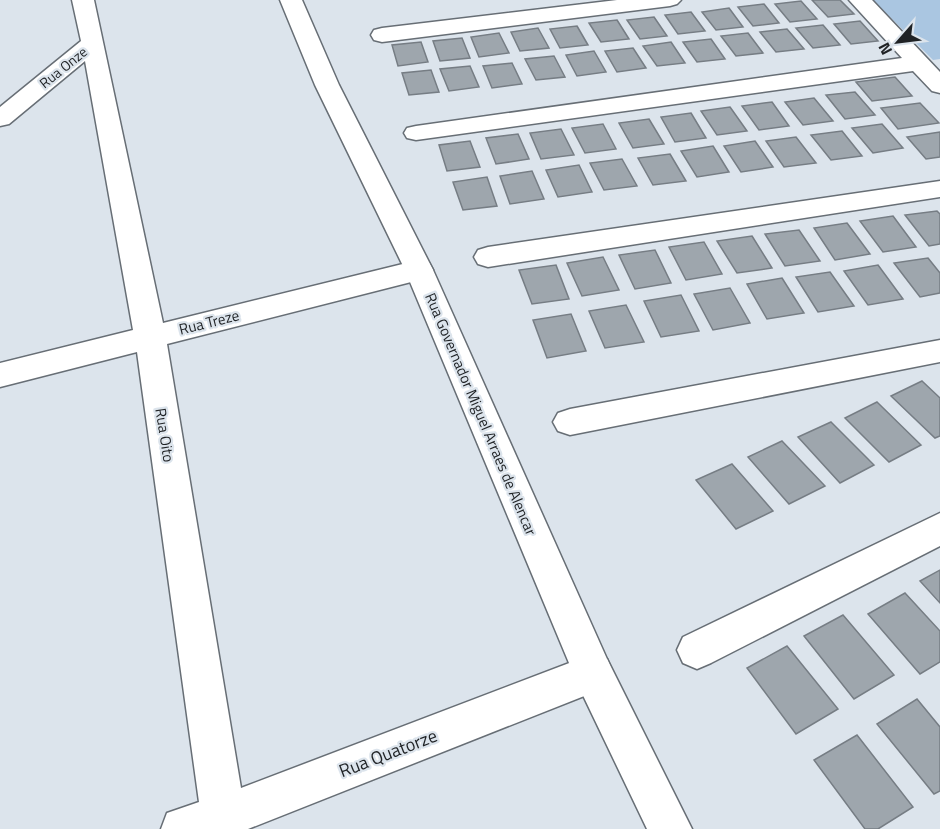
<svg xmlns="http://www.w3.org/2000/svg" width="940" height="829" viewBox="0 0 940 829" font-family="'Titillium Web',sans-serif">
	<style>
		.green { fill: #aac6e1 }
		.building { fill: #9ea6ad; stroke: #767d84; stroke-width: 1.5 }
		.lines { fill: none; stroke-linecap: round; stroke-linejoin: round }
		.minor-casing { stroke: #676e75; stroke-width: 3 }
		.tertiary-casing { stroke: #676e75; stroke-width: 3 }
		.minor { fill: #fff; fill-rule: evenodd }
		.tertiary { fill: #fff; fill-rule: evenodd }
		.labels { text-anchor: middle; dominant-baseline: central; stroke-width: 4.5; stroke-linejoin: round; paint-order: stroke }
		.far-street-label { font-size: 14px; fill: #1f2225; stroke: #dce4ec }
		.street-label { font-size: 15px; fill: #1f2225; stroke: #dce4ec }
		.near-street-label { font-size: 18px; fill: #1f2225; stroke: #dce4ec }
	</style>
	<rect width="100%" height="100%" fill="#dce4ec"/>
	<path class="green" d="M873,0H940V59L933,60Z"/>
	<g class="building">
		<path d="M812,0H840L854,14L828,17Z"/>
		<path d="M801,1L817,19L790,22L775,4Z"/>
		<path d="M764,4L779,23L753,26L738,7Z"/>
		<path d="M729,8L743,27L716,30L702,12Z"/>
		<path d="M691,12L705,31L678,34L665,15Z"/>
		<path d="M654,17L667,36L640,39L627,20Z"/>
		<path d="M617,20L629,39L601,42L589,23Z"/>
		<path d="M860,21L878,41L851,44L834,24Z"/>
		<path d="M823,25L840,45L813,48L796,28Z"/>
		<path d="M577,26L588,45L560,48L550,29Z"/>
		<path d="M538,28L549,48L520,51L511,32Z"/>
		<path d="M787,29L804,49L776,52L760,32Z"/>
		<path d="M499,33L509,53L479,57L471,37Z"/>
		<path d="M748,33L763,53L736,56L721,36Z"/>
		<path d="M462,38L470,58L440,61L433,41Z"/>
		<path d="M711,39L725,59L697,62L683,42Z"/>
		<path d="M421,42L428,62L398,66L392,45Z"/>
		<path d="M671,42L685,63L657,66L643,46Z"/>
		<path d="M633,48L646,68L617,72L605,51Z"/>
		<path d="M594,51L606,72L577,76L566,55Z"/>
		<path d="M554,56L565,77L536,80L525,59Z"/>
		<path d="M512,63L522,84L492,88L483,66Z"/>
		<path d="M470,66L479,87L449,91L440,69Z"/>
		<path d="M431,70L439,92L409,95L402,73Z"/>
		<path d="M895,77L912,96L872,101L856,82Z"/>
		<path d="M855,92L875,115L845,119L826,95Z"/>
		<path d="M814,98L833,121L803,125L785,102Z"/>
		<path d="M772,102L789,126L759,130L742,106Z"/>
		<path d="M920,103L939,123L898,129L881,108Z"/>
		<path d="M730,107L747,131L717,135L701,111Z"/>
		<path d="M691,113L706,138L675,142L661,117Z"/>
		<path d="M649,119L664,144L633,148L619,123Z"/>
		<path d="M603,124L616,149L585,153L572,128Z"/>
		<path d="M882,124L903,148L873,153L852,128Z"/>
		<path d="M561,129L574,155L541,159L530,133Z"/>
		<path d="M842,131L862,156L831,160L811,135Z"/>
		<path d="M940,132V157L926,159L907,137Z"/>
		<path d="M518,134L529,159L496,164L486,138Z"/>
		<path d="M796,137L816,163L784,167L766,141Z"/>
		<path d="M470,141L480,167L447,171L439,145Z"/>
		<path d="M755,141L773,167L741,172L724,146Z"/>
		<path d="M713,146L729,172L697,177L681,151Z"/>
		<path d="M670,154L686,181L653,185L638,158Z"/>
		<path d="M622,159L637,186L604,190L590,163Z"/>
		<path d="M579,165L592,192L558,197L546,170Z"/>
		<path d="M532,171L544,199L510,204L500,176Z"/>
		<path d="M487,177L497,206L463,210L453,182Z"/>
		<path d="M937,211L940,214V244L929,246L905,215Z"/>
		<path d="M893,216L916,247L883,252L860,221Z"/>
		<path d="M847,223L870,254L835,260L814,228Z"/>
		<path d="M799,230L820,261L785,266L765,234Z"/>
		<path d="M752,236L772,268L737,273L717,241Z"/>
		<path d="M704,242L722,274L686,280L669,247Z"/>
		<path d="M655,250L671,283L635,289L619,255Z"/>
		<path d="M603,257L619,290L582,296L567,263Z"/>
		<path d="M928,258L940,273V293L920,297L894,263Z"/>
		<path d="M556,265L569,299L532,304L519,270Z"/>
		<path d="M878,265L903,299L868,305L844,271Z"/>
		<path d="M830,272L854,306L818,312L796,277Z"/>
		<path d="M782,278L804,313L767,319L747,284Z"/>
		<path d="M730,288L750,323L713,330L694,294Z"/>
		<path d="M681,295L699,331L661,337L644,301Z"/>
		<path d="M626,305L644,342L605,348L589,311Z"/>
		<path d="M571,314L586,351L547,358L533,320Z"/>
		<path d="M922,381L940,398V436L935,438L891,396Z"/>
		<path d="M877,402L921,445L889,462L845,418Z"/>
		<path d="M831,422L874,465L840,483L798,437Z"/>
		<path d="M782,441L825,486L789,504L748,457Z"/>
		<path d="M732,464L773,511L736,529L696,480Z"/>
		<path d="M940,570V603L920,581Z"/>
		<path d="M905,593L940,631V662L920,674L868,614Z"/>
		<path d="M843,615L894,675L854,699L804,636Z"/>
		<path d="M787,646L838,709L796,734L747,668Z"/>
		<path d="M917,699L940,727V791L934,794L877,724Z"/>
		<path d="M857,735L913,807L878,829H865L814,760Z"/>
	</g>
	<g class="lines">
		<g class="minor-casing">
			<g id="minor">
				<path d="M72,0H94L163,323L419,260L429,263L433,270L429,277L419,280L167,344L241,788L593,654L607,659L613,673L607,687L248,829H161L167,813L199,802L137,352L0,387V363L133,330L85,61L9,124L0,126V107L81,41Z"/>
				<path d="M617,0H681L677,4L670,6L382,42L374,40L371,35L374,30L382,28Z"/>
				<path d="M849,0H872L940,72V93L932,91L913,71L416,140L407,138L404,133L407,128L416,126L902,58Z"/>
				<path d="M940,181V197L488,267L478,264L474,257L478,250L488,247Z"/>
				<path d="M940,340V362L570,435L558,431L553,422L558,413L570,409Z"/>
				<path d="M940,513V546L711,663L697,669L683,663L677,650L683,637Z"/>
			</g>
		</g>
		<g class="tertiary-casing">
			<path id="tertiary" d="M280,0H302L339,85L433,270L607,659L692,829H647L579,687L405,270L315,85Z"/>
		</g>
		<use href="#minor" class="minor"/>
		<use href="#tertiary" class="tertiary"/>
	</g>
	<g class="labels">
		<g class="far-street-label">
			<text transform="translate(63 67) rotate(-39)">Rua Onze</text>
		</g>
		<g class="street-label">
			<text transform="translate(209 322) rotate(-14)">Rua Treze</text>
			<text transform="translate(481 414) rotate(67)">Rua Governador Miguel Arraes de Alencar</text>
			<text transform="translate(165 435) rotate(81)">Rua Oito</text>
		</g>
		<g class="near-street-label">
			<text transform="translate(388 753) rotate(-21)">Rua Quatorze</text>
		</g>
	</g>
	<g transform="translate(898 42) rotate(242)" stroke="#dce4ec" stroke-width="4.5" paint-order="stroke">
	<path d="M0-4.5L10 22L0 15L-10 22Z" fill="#1f2225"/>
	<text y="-9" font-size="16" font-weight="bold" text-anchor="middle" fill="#1f2225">N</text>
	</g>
</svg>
